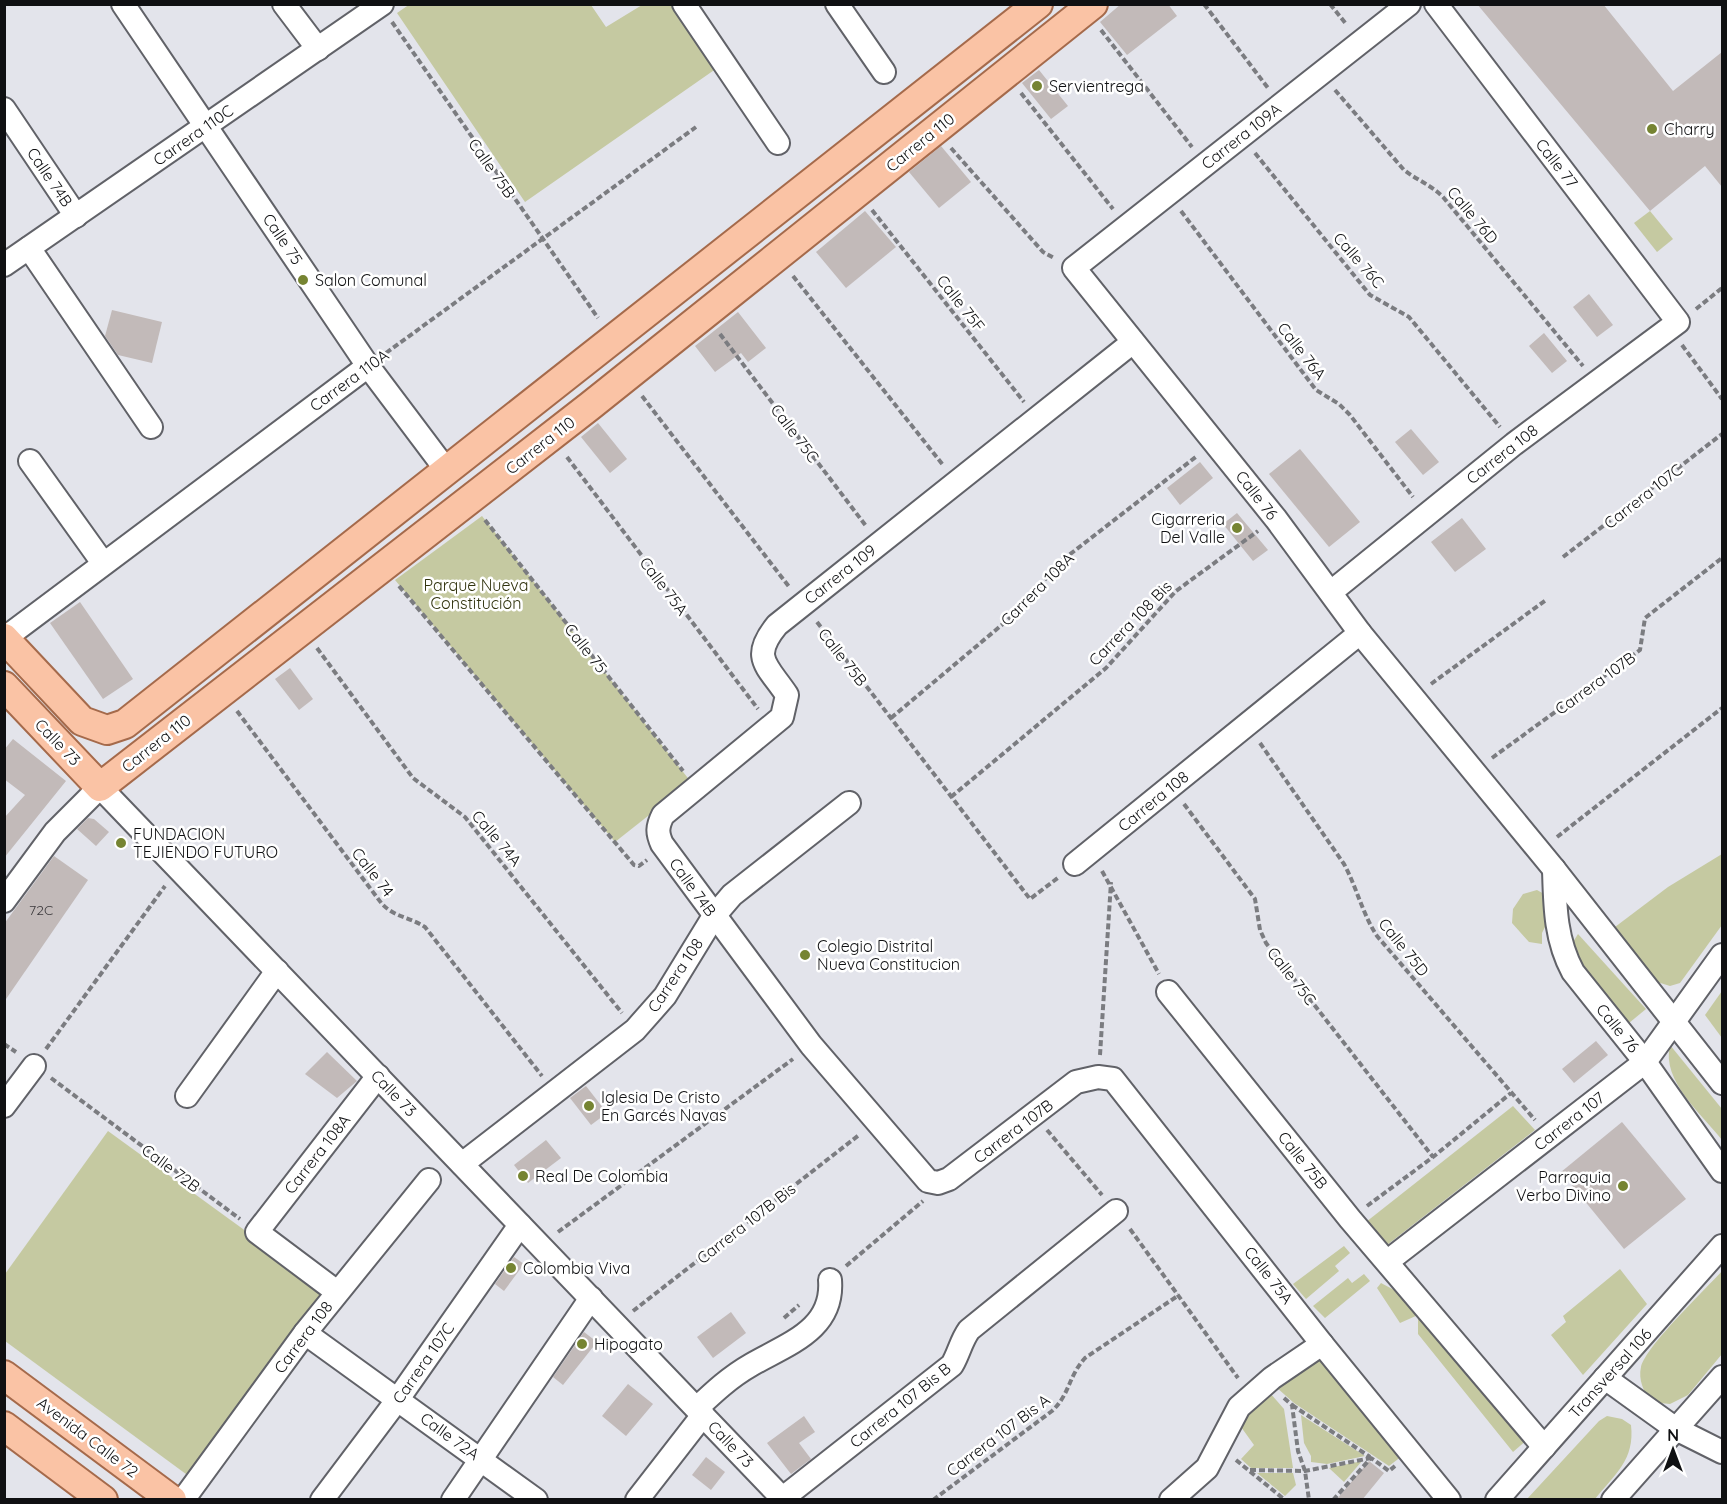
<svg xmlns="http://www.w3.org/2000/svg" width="1727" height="1504" viewBox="0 0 1727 1504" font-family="Quicksand,sans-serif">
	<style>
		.green { fill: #c5c9a1 }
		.building { fill: #c2bab9 }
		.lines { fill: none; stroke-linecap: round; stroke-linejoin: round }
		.minor-casing { stroke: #616268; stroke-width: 26 }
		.major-casing { stroke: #a56a4b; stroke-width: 32 }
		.path { stroke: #7b7c80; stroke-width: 4; stroke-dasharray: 6 3; stroke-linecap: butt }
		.minor { stroke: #fff; stroke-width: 22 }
		.major { stroke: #fac3a5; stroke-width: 28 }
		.poi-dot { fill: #768432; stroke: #fff; stroke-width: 2 }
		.labels { text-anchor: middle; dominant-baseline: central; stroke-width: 5; stroke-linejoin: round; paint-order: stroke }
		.number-label { font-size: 14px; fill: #3c3a3c }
		.poi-label { font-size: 16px; fill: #0f1012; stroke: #fff; text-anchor: start }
		.street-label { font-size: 16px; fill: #0f1012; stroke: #fff }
		.park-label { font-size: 16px; fill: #31330e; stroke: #fff }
	</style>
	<rect width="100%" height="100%" fill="#e3e4eb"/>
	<g class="green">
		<path d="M410,4L591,5L606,27L642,5H680L720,66L525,202L397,13Z"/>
		<path d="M1650,211L1673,239L1657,252L1634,223Z"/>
		<path d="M482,516L691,782L615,842L395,580Z"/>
		<path d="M1722,854V925L1680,983L1670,986L1651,980L1615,927L1668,887Z"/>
		<path d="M1537,890L1544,894L1551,915L1542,933V944L1529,942L1512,923L1513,909L1523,894Z"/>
		<path d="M1578,934L1646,1009L1629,1023L1606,1002L1578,967L1573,942Z"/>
		<path d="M1722,991V1038L1705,1015Z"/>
		<path d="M1670,1045L1722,1109V1140C1702,1114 1661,1081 1670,1045Z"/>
		<path d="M1513,1106L1535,1130L1387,1245L1366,1222Z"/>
		<path d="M108,1131L327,1290L190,1477L5,1341V1274Z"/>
		<path d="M1344,1246L1350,1253L1335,1266L1339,1271L1306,1299L1293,1284Z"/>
		<path d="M1620,1269L1647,1304L1583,1375L1551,1335L1566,1322L1563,1316Z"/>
		<path d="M1722,1271V1354L1688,1395L1670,1404L1650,1402C1644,1391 1638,1380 1641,1367C1646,1346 1705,1290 1722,1271Z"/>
		<path d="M1364,1274L1370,1281L1325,1318L1313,1306L1348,1278L1352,1283Z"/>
		<path d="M1381,1283L1413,1300L1527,1440L1513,1452L1418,1334V1315L1400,1323L1377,1288Z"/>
		<path d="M1321,1356L1402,1456L1389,1466L1294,1403L1276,1387Z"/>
		<path d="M1270,1393L1284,1409L1293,1468H1251L1241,1459L1254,1445L1236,1420Z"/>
		<path d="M1301,1415L1365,1456L1327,1464L1311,1462V1456L1304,1443Z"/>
		<path d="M1607,1416L1622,1419L1631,1425C1635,1460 1615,1474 1595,1499H1527L1599,1421Z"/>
		<path d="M1362,1461L1344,1482L1329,1468Z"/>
		<path d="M1257,1473H1293L1296,1485L1285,1496Z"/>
	</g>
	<g class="building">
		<path d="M1121,4H1168L1177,16L1127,55L1100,22Z"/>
		<path d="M1477,4H1603L1673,91L1722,52V187L1705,166L1650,211Z"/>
		<path d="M1039,70L1068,106L1051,119L1022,83Z"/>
		<path d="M941,146L971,182L939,208L909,172Z"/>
		<path d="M865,211L896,247L846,288L816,252Z"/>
		<path d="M1589,294L1613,325L1597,337L1573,307Z"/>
		<path d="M112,310L162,322L152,363L118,355L105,336Z"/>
		<path d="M738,312L766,348L748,362L741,353L715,372L695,346Z"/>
		<path d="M1544,333L1567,361L1552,373L1529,346Z"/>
		<path d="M598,423L627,459L610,473L581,437Z"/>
		<path d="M1411,429L1439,462L1423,475L1395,442Z"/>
		<path d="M1300,449L1360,522L1329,547L1269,474Z"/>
		<path d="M1200,462L1213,478L1180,505L1167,488Z"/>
		<path d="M1237,513L1268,550L1253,561L1223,524Z"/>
		<path d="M1462,518L1486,549L1455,572L1431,542Z"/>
		<path d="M80,602L133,679L103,699L50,623Z"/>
		<path d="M290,668L313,699L299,710L275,679Z"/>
		<path d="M13,739L66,781L4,858V818L25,795L4,779V750Z"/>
		<path d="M88,818L94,819L109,832L96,846L77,829Z"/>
		<path d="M54,856L88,880L4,1002V924Z"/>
		<path d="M1596,1041L1608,1055L1574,1083L1562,1069Z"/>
		<path d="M327,1052L357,1081L337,1098L305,1074Z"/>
		<path d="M586,1086L607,1113L591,1125L570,1098Z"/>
		<path d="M1622,1122L1686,1199L1624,1249L1561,1172Z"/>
		<path d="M546,1140L561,1158L528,1183L514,1165Z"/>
		<path d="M514,1257L524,1264L504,1291L495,1284Z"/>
		<path d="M731,1312L746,1333L713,1358L697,1337Z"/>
		<path d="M584,1332L597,1342L563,1385L553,1377Z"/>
		<path d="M628,1384L653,1404L626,1436L602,1416Z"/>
		<path d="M804,1416L815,1432L799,1443L811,1459L791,1474L767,1443Z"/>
		<path d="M706,1457L725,1472L711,1490L692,1475Z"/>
		<path d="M1369,1461L1384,1473L1362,1500H1336Z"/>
	</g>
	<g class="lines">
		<g class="minor-casing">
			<g id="minor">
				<path d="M123,4L368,366L447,471"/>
				<path d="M284,4L318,49"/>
				<path d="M684,4L778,143"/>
				<path d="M837,4L884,72"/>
				<path d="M1409,4L1074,268L1276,519L1360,633L1554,869L1722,1083"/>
				<path d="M4,109L76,216"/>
				<path d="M29,248L151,427"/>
				<path d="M4,265L382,4"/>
				<path d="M1133,342L777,625C750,658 767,665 787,695L782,717L663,815C657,827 657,833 662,844L811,1045L928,1181L938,1183L949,1179L1076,1082L1098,1077L1113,1079L1322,1344L1449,1500"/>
				<path d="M30,461L103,563"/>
				<path d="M1331,592L1514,444L1678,322L1436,4"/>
				<path d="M5,638L368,366"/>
				<path d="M1075,864L1360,633"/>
				<path d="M1554,869C1555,905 1555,939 1573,972L1645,1062L1722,1171"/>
				<path d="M4,901L55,832L100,787L784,1500"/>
				<path d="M1168,992L1350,1219L1544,1447"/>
				<path d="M187,1096L277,971"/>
				<path d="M4,1106L34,1066"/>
				<path d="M462,1164L635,1030L665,996L714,916L732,895L849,803"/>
				<path d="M1388,1261L1645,1062L1722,955"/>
				<path d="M337,1292L257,1232L378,1076"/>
				<path d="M305,1333L536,1500"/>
				<path d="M1605,1378L1676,1429L1722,1452"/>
				<path d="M697,1408C714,1392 730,1377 751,1365C787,1344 834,1330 830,1280"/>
				<path d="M783,1498L952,1365C959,1353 961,1341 969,1330L1116,1211"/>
				<path d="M183,1500L305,1333L429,1180"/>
				<path d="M322,1500L398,1399L520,1225"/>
				<path d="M453,1500L591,1298"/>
				<path d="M637,1500L703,1415"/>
				<path d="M1171,1500L1207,1468L1239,1407L1272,1378L1322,1344"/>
				<path d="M1497,1500L1722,1246"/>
				<path d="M1613,1500L1722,1377"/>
			</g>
		</g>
		<g class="major-casing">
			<g id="major">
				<path d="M4,638L82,721L107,730L125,724L1038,4"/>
				<path d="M4,686L100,787L590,406L1093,4"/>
				<path d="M4,1375L172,1500"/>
				<path d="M4,1426L103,1500"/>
			</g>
		</g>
		<g class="path">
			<path d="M1204,4L1268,88"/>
			<path d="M1330,4L1347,25"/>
			<path d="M392,22L598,318"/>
			<path d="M1101,30L1192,147"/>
			<path d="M1335,90L1404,170C1417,180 1431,185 1443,197L1583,366"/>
			<path d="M1021,93L1113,209"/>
			<path d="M951,148L1043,252L1054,258"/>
			<path d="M1255,153L1370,295L1409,317L1500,427"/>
			<path d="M872,210L1024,402"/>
			<path d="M1181,211L1316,390L1339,404L1350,415L1413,497"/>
			<path d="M793,276L943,465"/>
			<path d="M1696,309L1722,288"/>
			<path d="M720,334L866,526"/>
			<path d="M1682,345L1722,399"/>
			<path d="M386,353L696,127"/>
			<path d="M642,396L790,588"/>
			<path d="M567,457L758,709"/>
			<path d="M485,520L683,771"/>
			<path d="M1563,557L1722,434"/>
			<path d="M399,586L634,865L639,866L647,860"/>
			<path d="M817,622L1030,899L1059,877"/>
			<path d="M317,648L413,778L465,817L622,1013"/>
			<path d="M1431,684L1546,600"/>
			<path d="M237,711L382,904C396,918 410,917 425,927L542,1076"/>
			<path d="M891,718L1016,613L1060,562L1197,456"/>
			<path d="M1260,743L1344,864C1357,888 1362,913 1377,936L1535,1120"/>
			<path d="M1492,758L1640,650L1645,618L1722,558"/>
			<path d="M951,797L1106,668L1176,591L1258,531"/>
			<path d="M1184,804L1255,899L1260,930L1266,943L1433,1157"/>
			<path d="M1557,837L1722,708"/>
			<path d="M1102,871L1159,974"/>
			<path d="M4,1044L16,1052"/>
			<path d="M46,1049L165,886"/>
			<path d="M1100,1055L1111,882"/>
			<path d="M51,1078L240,1219"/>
			<path d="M1047,1130L1102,1195"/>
			<path d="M1367,1206L1433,1157L1511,1093"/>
			<path d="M1130,1229L1238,1378"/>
			<path d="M558,1232L793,1059"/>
			<path d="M846,1266L923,1201"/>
			<path d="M633,1311L859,1135"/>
			<path d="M784,1318L799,1305"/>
			<path d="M1284,1398L1292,1405L1298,1451L1305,1471L1309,1500"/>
			<path d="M1292,1405L1370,1457"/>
			<path d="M1236,1460L1285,1500"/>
			<path d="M1250,1470L1305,1471L1371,1458"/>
			<path d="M933,1500L1052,1411C1070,1394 1068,1377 1085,1358L1179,1295"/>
			<path d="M1333,1500L1371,1458L1389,1471L1395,1466"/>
		</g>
		<use href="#minor" class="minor"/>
		<use href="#major" class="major"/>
	</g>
	<g class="poi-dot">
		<circle cx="1037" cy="86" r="6"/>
		<circle cx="1652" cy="129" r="6"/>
		<circle cx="303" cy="280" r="6"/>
		<circle cx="1237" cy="528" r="6"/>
		<circle cx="121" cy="843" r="6"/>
		<circle cx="805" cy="955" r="6"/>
		<circle cx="589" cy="1106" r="6"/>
		<circle cx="523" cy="1176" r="6"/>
		<circle cx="1623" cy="1186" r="6"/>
		<circle cx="511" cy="1268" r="6"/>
		<circle cx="582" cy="1344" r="6"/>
	</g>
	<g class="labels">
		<g class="number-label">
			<text x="41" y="910">72C</text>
		</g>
		<g class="poi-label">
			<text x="1049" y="86">Servientrega</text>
			<text x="1664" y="129">Charry</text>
			<text x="315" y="280">Salon Comunal</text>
			<text x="1225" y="519" text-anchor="end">Cigarreria<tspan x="1225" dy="18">Del Valle</tspan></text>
			<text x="133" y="834">FUNDACION<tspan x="133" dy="18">TEJIENDO FUTURO</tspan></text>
			<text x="817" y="946">Colegio Distrital<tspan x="817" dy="18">Nueva Constitucion</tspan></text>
			<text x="601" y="1097">Iglesia De Cristo<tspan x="601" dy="18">En Garcés Navas</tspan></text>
			<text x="535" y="1176">Real De Colombia</text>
			<text x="1611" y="1177" text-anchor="end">Parroquia<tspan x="1611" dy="18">Verbo Divino</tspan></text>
			<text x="523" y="1268">Colombia Viva</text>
			<text x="594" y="1344">Hipogato</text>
		</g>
		<g class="street-label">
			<text transform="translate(193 135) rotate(-35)">Carrera 110C</text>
			<text transform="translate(1241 136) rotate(-38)">Carrera 109A</text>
			<text transform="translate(920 142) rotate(-39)">Carrera 110</text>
			<text transform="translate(1557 163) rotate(52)">Calle 77</text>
			<text transform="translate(492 168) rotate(55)">Calle 75B</text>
			<text transform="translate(50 177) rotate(56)">Calle 74B</text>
			<text transform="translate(1473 215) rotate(50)">Calle 76D</text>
			<text transform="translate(283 239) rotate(56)">Calle 75</text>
			<text transform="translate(1359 260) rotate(49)">Calle 76C</text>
			<text transform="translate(961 303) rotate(52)">Calle 75F</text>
			<text transform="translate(1302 351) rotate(52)">Calle 76A</text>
			<text transform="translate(349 380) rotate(-36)">Carrera 110A</text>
			<text transform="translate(795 433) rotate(53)">Calle 75C</text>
			<text transform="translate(540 445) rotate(-38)">Carrera 110</text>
			<text transform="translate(1502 454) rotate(-38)">Carrera 108</text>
			<text transform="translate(1257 495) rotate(52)">Calle 76</text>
			<text transform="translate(1643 496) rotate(-38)">Carrera 107C</text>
			<text transform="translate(840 574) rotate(-38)">Carrera 109</text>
			<text transform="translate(664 586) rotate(53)">Calle 75A</text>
			<text transform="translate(1037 589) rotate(-45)">Carrera 108A</text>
			<text transform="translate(1130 623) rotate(-46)">Carrera 108 Bis</text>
			<text transform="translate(586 648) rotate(52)">Calle 75</text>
			<text transform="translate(843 657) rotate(52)">Calle 75B</text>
			<text transform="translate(1595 683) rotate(-36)">Carrera 107B</text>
			<text transform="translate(58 742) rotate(46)">Calle 73</text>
			<text transform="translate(156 743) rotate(-38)">Carrera 110</text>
			<text transform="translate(1153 801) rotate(-39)">Carrera 108</text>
			<text transform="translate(497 838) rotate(50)">Calle 74A</text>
			<text transform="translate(373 872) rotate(52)">Calle 74</text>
			<text transform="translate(693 887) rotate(54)">Calle 74B</text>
			<text transform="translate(1404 947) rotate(51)">Calle 75D</text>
			<text transform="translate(675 975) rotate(-56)">Carrera 108</text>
			<text transform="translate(1292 976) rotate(52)">Calle 75C</text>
			<text transform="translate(1618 1028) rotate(51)">Calle 76</text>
			<text transform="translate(394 1093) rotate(46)">Calle 73</text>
			<text transform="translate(1569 1121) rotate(-38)">Carrera 107</text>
			<text transform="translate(1013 1131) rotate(-37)">Carrera 107B</text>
			<text transform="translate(317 1154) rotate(-52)">Carrera 108A</text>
			<text transform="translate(1303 1160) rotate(51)">Calle 75B</text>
			<text transform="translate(171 1168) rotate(37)">Calle 72B</text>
			<text transform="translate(746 1223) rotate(-38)">Carrera 107B Bis</text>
			<text transform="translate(1269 1275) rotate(52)">Calle 75A</text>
			<text transform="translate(303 1337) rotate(-53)">Carrera 108</text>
			<text transform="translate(423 1363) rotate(-55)">Carrera 107C</text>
			<text transform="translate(1610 1373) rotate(-48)">Transversal 106</text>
			<text transform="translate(900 1405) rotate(-39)">Carrera 107 Bis B</text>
			<text transform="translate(998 1435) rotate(-37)">Carrera 107 Bis A</text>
			<text transform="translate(450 1436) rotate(36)">Calle 72A</text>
			<text transform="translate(88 1437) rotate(37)">Avenida Calle 72</text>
			<text transform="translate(731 1444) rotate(46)">Calle 73</text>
		</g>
		<g class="park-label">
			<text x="476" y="585">Parque Nueva<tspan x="476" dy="18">Constitución</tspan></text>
		</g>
	</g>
	<rect width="1727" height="1504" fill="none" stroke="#0f1012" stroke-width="12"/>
	<g transform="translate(1673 1450)" stroke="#ffffff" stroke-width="4.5" paint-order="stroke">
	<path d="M0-4.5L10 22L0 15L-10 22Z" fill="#0f1012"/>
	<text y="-9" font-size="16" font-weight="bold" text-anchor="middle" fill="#0f1012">N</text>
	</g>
</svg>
